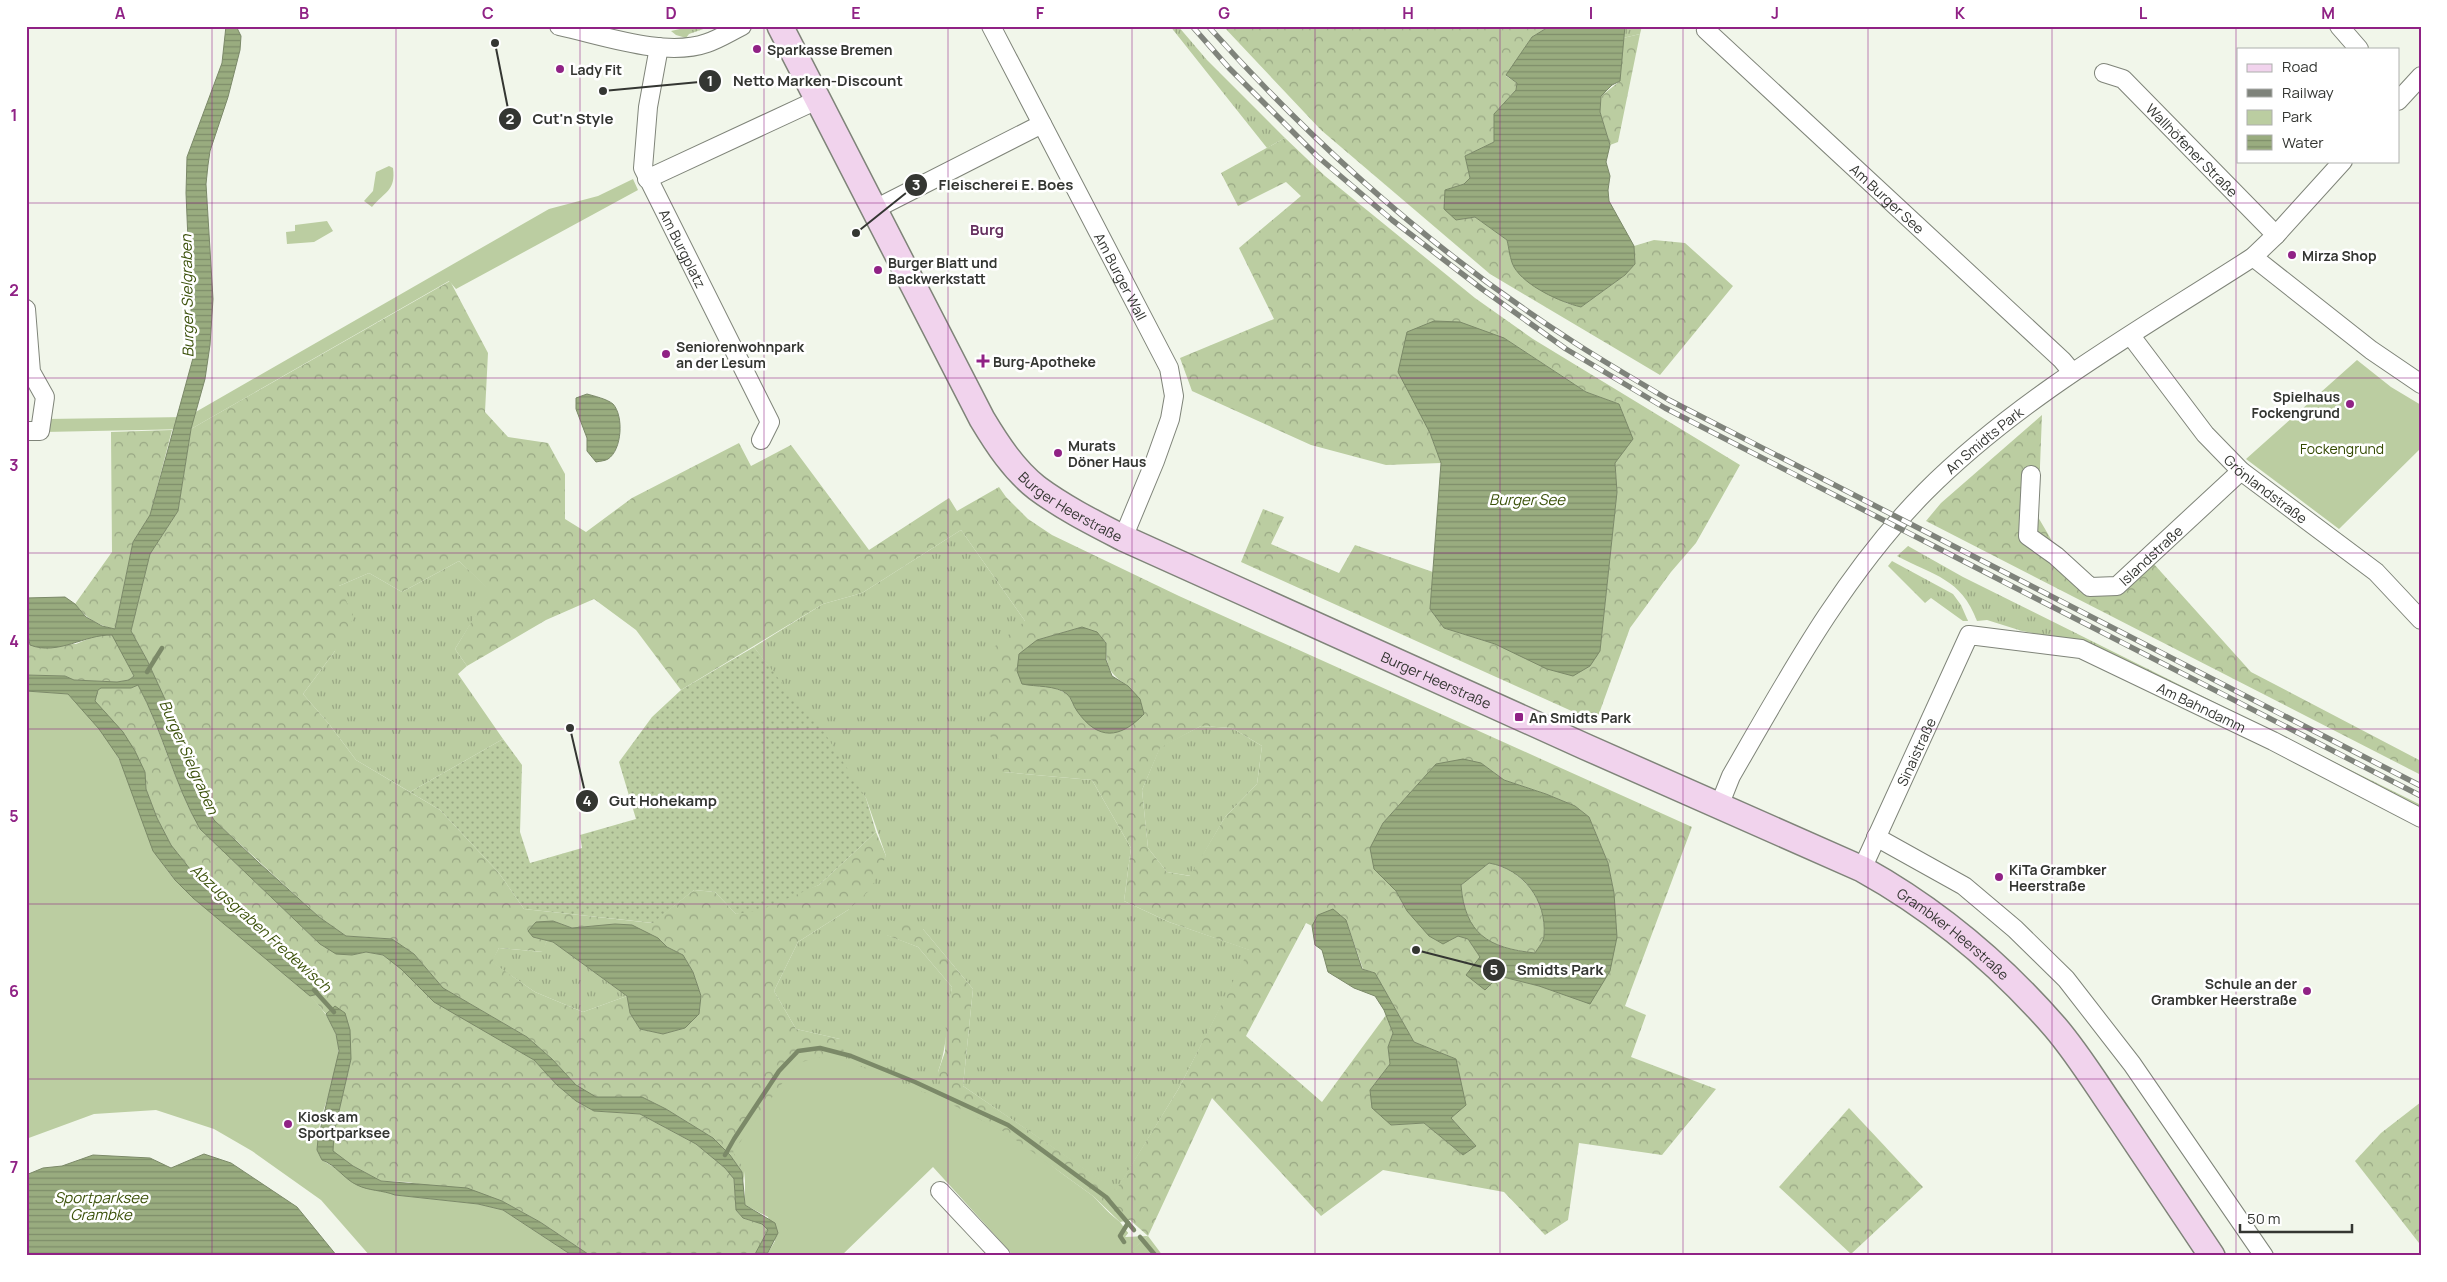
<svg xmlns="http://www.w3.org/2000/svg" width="2447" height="1282" viewBox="0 0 2447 1282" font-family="Manrope,sans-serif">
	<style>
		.grass { fill: url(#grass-tufts) }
		.forest { fill: url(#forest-crowns); fill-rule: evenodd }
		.park { fill: #bbcda1 }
		.garden { fill: url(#garden-dots) }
		.water { fill: url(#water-rules); stroke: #7b8968; fill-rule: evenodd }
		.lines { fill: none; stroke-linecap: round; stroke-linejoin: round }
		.stream { stroke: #7b8968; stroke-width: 4.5 }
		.street-casing { stroke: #7f8479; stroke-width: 20 }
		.secondary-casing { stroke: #7f8479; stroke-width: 28 }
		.street { stroke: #fff; stroke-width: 18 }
		.secondary { stroke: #f1d3ed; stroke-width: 25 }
		.rail-casing { stroke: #7f837b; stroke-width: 5.5 }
		.rail { stroke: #fff; stroke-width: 4; stroke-dasharray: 11; stroke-linecap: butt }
		.grid { fill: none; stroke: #902285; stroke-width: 1; stroke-opacity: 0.55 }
		.poi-dot { fill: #902285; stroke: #fff; stroke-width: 2 }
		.labels { text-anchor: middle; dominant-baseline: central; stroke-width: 5; stroke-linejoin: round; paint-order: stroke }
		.poi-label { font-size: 14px; font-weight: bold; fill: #343632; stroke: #fff; text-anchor: start }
		.street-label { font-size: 14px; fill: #343632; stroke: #fff }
		.park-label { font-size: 14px; fill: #334900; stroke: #fff }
		.neighbourhood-label { font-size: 15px; font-weight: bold; fill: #642f5e; stroke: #fff }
		.water-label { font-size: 15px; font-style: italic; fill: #3c520b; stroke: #fff }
		.leader { fill: none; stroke: #343632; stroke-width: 2 }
		.callout-dot { fill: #343632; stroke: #fff; stroke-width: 2 }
		.mark-label { font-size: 15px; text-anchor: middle; font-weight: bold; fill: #fff }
		.callout-label { font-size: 15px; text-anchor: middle; font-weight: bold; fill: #343632; stroke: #fff; stroke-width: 5; stroke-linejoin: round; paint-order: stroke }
		.neatline { fill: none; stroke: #902285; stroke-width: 2 }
		.grid-label { font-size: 16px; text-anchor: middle; font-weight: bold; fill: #902285 }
	</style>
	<defs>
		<pattern id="grass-tufts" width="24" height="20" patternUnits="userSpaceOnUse" patternTransform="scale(1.25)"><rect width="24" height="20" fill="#bbcda1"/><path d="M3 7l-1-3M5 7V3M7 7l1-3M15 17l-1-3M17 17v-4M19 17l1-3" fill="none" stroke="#99a784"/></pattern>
		<pattern id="forest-crowns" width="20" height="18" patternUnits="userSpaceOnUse" patternTransform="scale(1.25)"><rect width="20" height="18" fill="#bbcda1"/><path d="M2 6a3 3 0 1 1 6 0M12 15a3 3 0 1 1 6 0" fill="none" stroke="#99a784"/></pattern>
		<pattern id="garden-dots" width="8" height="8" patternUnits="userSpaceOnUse" patternTransform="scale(1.25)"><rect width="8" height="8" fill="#bbcda1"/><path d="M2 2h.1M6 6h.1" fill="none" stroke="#99a784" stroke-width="1.8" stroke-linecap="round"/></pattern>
		<pattern id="water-rules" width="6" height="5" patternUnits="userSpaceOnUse" patternTransform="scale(1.25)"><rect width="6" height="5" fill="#99ac7f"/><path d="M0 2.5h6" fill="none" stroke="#7e8d69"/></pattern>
	</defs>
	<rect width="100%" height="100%" fill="#f1f6ea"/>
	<g class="grass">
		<path d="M693,26H712L689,34L686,38L676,35L671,31Z"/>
		<path d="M1170,26H1178L1207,60L1285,138L1267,148Z"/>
		<path d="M1625,26H1642L1640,34L1623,38Z"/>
		<path d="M961,530L1025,621L1003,772L1092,780L1131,848L1124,901L1169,922L1250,950L1179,1088L1116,1191L963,1086L973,989L923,929L887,935L918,947L952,987C947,1015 948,1045 938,1072L1120,1222L1128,1233L1124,1238L962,1179L796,1064L840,1039L796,1029L774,991L798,942L848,910L886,856L866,798L754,647L823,604L862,593Z"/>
		<path d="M1908,546L1963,577L2421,805V809L2083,643L2022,631L1987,620L1977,621C1961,578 1934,576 1897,556Z"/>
		<path d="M459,561L491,591L455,649L467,666L458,674L503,739L410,792L356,760L329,724L303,694L335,651L339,586L369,573L402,592Z"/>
		<path d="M1892,561L1953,594L1961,605L1968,621H1963L1931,598L1925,603L1888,566Z"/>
		<path d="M1201,726L1232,728L1262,746L1257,784L1225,817L1191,876L1167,872L1148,848L1142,790L1160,747Z"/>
		<path d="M547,940L553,942L627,996L583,1012L535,992L491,962L499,948L542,952Z"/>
		<path d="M1148,1236L1163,1256H1128L1127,1254Z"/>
	</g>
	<g class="forest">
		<path d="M1223,26H1550L1532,37L1506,76L1517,83L1516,90L1494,114V142L1465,156L1470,178L1464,184L1445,190L1456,220L1475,217L1507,240L1514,267L1566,303L1581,307L1625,275L1635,264L1634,246L1654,240L1685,243L1733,286L1660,375L1490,274L1321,130Z"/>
		<path d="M1640,34L1618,142L1610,145L1600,112L1601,96L1620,81L1623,38Z"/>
		<path d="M1285,138L1325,176L1475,298L1533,339L1740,465L1696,543L1671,572L1630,628L1596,722L1241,562L1263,509L1284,517L1271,544L1339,573L1355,545L1433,572L1430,609L1444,628L1495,644L1600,651L1617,492L1615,463L1632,439L1619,404L1586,392L1504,338L1430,433L1441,463L1386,465L1311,445L1192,391L1180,358L1274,319L1239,248L1301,196L1286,182L1238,206L1221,173Z"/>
		<path d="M450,281L488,353L485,412L508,437L548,443L565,474V519L586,532L632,498L739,443L751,466L791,445L869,550L949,498L957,511L999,487L1006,497L1028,519L1052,535L1179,596L1692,827L1625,1006L1646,1015L1631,1057L1716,1089L1662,1155L1579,1143L1568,1220L1545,1235L1504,1192L1383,1170L1321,1216L1212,1098L1148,1236L1130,1220L1120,1222L1093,1196L1006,1133L943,1100L938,1072L945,1052L946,1019L952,987L918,947L886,935L889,920L923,929L973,989L963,1086L1116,1190L1179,1088L1249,950L1169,922L1124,901L1131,848L1092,780L1003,772L989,732L988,652L1025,621L961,530L862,593L823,604L681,690L636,630L594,599L546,620L467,666L455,649L490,591L459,561L402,592L369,573L339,586L354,617L335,651L303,694L329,724L356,760L440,810L499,873L524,909L652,923L694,890L715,892L736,914L819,885L876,832L886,856L871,889L848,910L798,942L774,991L796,1029L840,1039L847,1061L818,1057L745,1171L744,1181L742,1172L730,1155L713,1138L666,1109L642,1097L596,1098L576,1085L552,1059L527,1037L443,988L414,954L392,939L346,936L319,917L214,820L202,798L180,732L147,660L131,631L150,554L178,511L191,429ZM1082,627L1106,642C1106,666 1108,673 1128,686L1076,710L1069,695L1055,688L1037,640ZM1201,726L1232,728L1262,746L1257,784L1225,817L1190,876L1167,872L1148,848L1142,790L1160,748ZM1481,763L1504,780L1546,794L1575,806L1589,817L1608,863L1614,893L1590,1003L1539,986L1499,976L1485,989L1480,957L1468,939L1407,911L1396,891L1374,869L1383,823L1436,764ZM1346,920L1363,969L1375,973L1414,1042L1456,1059L1451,1118L1476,1146L1463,1155L1424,1123L1391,1125L1370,1090L1390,1064L1388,1047L1393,1033L1386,1015L1322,1102L1246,1036L1306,923L1312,926ZM553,921L572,928L591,926L658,938L667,947L683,955L693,972L701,996L699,1014L685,1028L663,1034L640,1029L630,1013L627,996L583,1012L535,992L492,962L499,948L543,952L547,940L533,937Z"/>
		<path d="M2042,415L2038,517L2055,546L2093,579L2104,583L2116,577L2144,553L2251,672L2421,761V775L1926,521L1941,503Z"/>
		<path d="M172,430L150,515L133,542L115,629C97,625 87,619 75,604L112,552L111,432Z"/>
		<path d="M26,625L30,645L76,644L100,634L113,635L134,676L129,680L117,682L74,680L65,676L26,675Z"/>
		<path d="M138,684C162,731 174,784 200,829L320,944L352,955L366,952L383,955L504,1042L534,1060L557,1085L576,1101L594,1111L640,1114L696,1144L725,1168L734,1179L736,1210L743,1218L762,1224L768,1230L754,1256H591L540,1222L502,1201L408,1182L381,1181L353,1166L332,1151L334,1133L351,1059L331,1009L326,1014L310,996L318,994V980L190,869L171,845L157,818L146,789L144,772L95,701L98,690L101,688H131Z"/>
		<path d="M1489,863C1523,870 1547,900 1544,936C1544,941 1538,948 1535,953C1487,947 1466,936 1461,885Z"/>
		<path d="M2421,1102V1242L2419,1243L2355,1161L2381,1133Z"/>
		<path d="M1849,1108L1923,1187L1851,1254L1779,1187Z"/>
	</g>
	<g class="park">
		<path d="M389,166L393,168C396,191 385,191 372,207L364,201L373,191L376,172Z"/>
		<path d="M633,179L638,190L456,289L449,281L191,429L44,432L46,419L187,417L549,209L598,196Z"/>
		<path d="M327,221L333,231L314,242L287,244L286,232L295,231V225Z"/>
		<path d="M2357,360L2391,387L2421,405V448L2339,529L2246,459Z"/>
		<path d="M26,691L68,694C87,712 108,735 119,759C140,802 143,845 177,882C214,922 323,987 336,1035C346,1070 320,1103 318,1138C318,1145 321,1153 322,1160L369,1189L383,1190L395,1195L478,1204L503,1210L573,1256H370L321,1200L252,1151L214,1129L156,1110L94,1114L26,1139Z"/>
		<path d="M818,1057L847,1061L943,1100L1006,1133L1093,1196L1128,1233L1125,1237L1148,1236L1128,1254V1256H1014L933,1167L841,1256H766L775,1241L768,1217L745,1205V1171L733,1152L796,1064Z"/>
	</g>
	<path class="garden" d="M754,647L785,687L824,732L866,798L876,832L819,885L761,910L736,914L715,892L694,890L653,923L524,909L499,873L440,810L410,792L503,739L522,765L520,832L530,863L582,848L580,835L636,819L619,762L652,717L681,690Z"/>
	<g class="water">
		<path d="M226,26H236L241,36L240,50L228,97L210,151L208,165L206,184L213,299L210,345L205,379L191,429L178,511L150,554L131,631L147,660L180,732L202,798L214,820L258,862L319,917L346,936L392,939L414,954L443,988L527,1037L552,1059L576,1085L596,1097H642L666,1109L713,1138L730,1155L742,1172L745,1205L775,1223L778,1233L766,1256H754L768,1230L762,1224L743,1218L736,1210L734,1179L725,1168L696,1144L640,1114L594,1111L576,1101L557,1085L534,1060L434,1002L401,969L383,955L366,952L352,955L336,954L320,944L200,829C174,784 163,731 138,685L131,688H101L98,690L95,701L123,732L135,751L145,772L146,789L157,818L171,845L190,869L318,980V994L310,996L193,898L175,880L153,851L119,758L99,729L68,694L26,691V675L65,676L74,680L117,682L129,680L134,676L112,635C85,634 58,656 30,645L26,625V598L65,597L75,604L86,617L102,626L115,629L133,542L150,515L193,358L186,193L187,157L222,63Z"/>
		<path d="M1550,26H1625L1620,81L1612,85L1601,96L1600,112L1610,145L1606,162L1610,176L1608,190L1609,201L1634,246L1635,264L1625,275L1581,307C1560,302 1525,286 1514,267C1510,260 1509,248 1507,240L1475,217L1456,220L1444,209L1445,190L1464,184L1470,178L1465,156L1494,142V114L1516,90L1517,83L1506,75L1532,37Z"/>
		<path d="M1434,321L1460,322L1504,338L1586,392L1619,404L1633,439L1615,463L1617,492L1600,651L1590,666L1573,676L1547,669L1495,644L1444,628L1430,609L1441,463L1430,433L1398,372L1407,332Z"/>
		<path d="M587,394C594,396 607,399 613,404C624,416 622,450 608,459C605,461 600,461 596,462L587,451V438L576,409V398Z"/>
		<path d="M1082,627L1097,632L1106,643V660L1112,676L1128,686L1140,699L1144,714C1120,739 1098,741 1077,711C1073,706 1072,698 1067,694C1056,685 1036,687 1022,684L1017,671L1019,654L1037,640Z"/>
		<path d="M1463,759L1481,763L1504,780L1546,794L1575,806L1589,817L1608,863L1614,893L1617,937L1610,971L1590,1004L1539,986L1499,976L1485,990L1466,975L1480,957L1468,939L1458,936L1443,944L1429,936L1407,911L1396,891L1374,869L1370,848L1383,823L1436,764ZM1489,863C1523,869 1547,900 1544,936C1544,941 1538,948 1535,953C1488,948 1465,934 1461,885Z"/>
		<path d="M1333,909L1346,920L1362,969L1375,973L1414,1042L1456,1059L1466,1105L1451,1118L1476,1146L1463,1155L1424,1123L1391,1125L1372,1108L1370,1090L1390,1064L1388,1047L1393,1033L1384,1010L1375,996L1354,988L1328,972L1322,950L1315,945L1312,926L1318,915Z"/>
		<path d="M553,921L572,928L615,924L632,925L658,938L667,947L683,955L693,972L701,996L699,1014L685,1028L663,1034L640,1029L630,1013L627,996L553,942L533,937L528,931L536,922Z"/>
		<path d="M335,1006L345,1013L350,1030L351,1059L334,1133L333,1151L353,1166L381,1181L467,1188L502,1201L540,1222L591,1256H573L503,1210L478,1204L395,1195C382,1190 369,1191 357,1185C344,1179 336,1165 322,1160L317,1150L318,1139L339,1051L336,1034L326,1014Z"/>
		<path d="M204,1154L231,1163L297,1207L337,1256H26V1175L43,1168L62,1166L93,1155L150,1158L171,1168Z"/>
	</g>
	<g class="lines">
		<g class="stream">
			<path d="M147,672L162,648"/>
			<path d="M314,990L334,1012"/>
			<path d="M725,1155L734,1139L779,1071L798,1051L820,1048L851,1056L915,1082L1008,1125L1106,1197L1128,1223L1120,1236L1124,1242"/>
			<path d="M1128,1223L1134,1230"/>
			<path d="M1140,1237L1156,1256"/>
			<path d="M1133,1255V1256"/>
		</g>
		<g class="street-casing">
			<g id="street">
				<path d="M559,26C602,35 665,58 707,43C719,39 730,32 742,26"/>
				<path id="s1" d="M991,26L1169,368L1174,396L1170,419L1155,461L1123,538"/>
				<path id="s2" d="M1708,26L1706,30L2062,360L2072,372"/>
				<path d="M2339,26L2359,49"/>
				<path id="s3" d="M659,47L648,107L643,168L770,422L761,440"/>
				<path id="s4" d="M2104,73L2123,79L2276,235"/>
				<path d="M2398,101L2421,76"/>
				<path d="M647,179L817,100"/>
				<path d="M873,210L1042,124"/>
				<path d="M2253,257L2371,350L2421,384"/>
				<path d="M26,309L31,372L45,397L40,431H26"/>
				<path id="s5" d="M2131,336L2205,434L2241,471L2376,572L2421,620"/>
				<path id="s6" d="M2031,475L2028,536L2056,556L2090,587L2117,586L2241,471"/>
				<path id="s7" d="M1719,806L1731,776C1788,677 1844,574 1925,492C2021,396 2140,330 2253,257L2276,235L2343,161"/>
				<path d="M1876,837L1964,886L2015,929L2066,979L2132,1064L2264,1256"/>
				<path id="s8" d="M1862,869L1969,635L2081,649L2273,741L2421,818"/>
				<path d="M940,1191L1001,1256"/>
			</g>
		</g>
		<g class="secondary-casing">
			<g id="secondary">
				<path id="s9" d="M780,26L982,419C997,444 1014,470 1037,488C1064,508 1094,523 1123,538L1586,747L1862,869C1936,910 2000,964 2055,1027C2079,1055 2098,1087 2119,1117C2150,1163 2181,1209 2212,1256"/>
			</g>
		</g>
		<use href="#street" class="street"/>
		<use href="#secondary" class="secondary"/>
		<g class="rail-casing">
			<g id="rail">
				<path d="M1192,26L1229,68L1317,156L1392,220L1482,289L1566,349L1665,408L2421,796"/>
				<path d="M1208,26C1314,145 1436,253 1569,339C1602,361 1636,380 1669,400L2421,786"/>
			</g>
		</g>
		<use href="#rail" class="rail"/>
	</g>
	<path class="grid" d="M212,26V1256M396,26V1256M580,26V1256M764,26V1256M948,26V1256M1132,26V1256M1315,26V1256M1500,26V1256M1683,26V1256M1868,26V1256M2052,26V1256M2236,26V1256M26,203H2421M26,378H2421M26,553H2421M26,729H2421M26,904H2421M26,1079H2421"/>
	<g class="poi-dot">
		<circle cx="757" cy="49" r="5"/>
		<circle cx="560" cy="69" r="5"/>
		<circle cx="2292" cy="255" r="5"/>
		<circle cx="878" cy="270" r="5"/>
		<circle cx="666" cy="354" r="5"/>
		<path d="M980.5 353.5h5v5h5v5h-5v5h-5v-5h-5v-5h5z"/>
		<circle cx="2350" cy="404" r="5"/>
		<circle cx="1058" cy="453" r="5"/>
		<rect x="1514" y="712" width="10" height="10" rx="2.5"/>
		<circle cx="1999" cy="877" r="5"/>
		<circle cx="2307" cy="991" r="5"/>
		<circle cx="288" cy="1124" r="5"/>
	</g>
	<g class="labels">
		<g class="poi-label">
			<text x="767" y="49">Sparkasse Bremen</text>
			<text x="570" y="69">Lady Fit</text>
			<text x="2302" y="255">Mirza Shop</text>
			<text x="888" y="262">Burger Blatt und<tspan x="888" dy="16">Backwerkstatt</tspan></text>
			<text x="676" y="346">Seniorenwohnpark<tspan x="676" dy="16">an der Lesum</tspan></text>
			<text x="993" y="361">Burg-Apotheke</text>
			<text x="2340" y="396" text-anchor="end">Spielhaus<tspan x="2340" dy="16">Fockengrund</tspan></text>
			<text x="1068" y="445">Murats<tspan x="1068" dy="16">Döner Haus</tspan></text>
			<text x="1529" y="717">An Smidts Park</text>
			<text x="2009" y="869">KiTa Grambker<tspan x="2009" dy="16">Heerstraße</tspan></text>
			<text x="2297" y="983" text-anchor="end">Schule an der<tspan x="2297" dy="16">Grambker Heerstraße</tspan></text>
			<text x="298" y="1116">Kiosk am<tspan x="298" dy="16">Sportparksee</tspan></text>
		</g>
		<g class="street-label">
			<text stroke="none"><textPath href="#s4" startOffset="119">Wallhöfener Straße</textPath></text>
			<text stroke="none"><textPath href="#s2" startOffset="252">Am Burger See</textPath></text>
			<text stroke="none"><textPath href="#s3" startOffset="212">Am Burgplatz</textPath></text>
			<text stroke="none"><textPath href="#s1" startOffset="282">Am Burger Wall</textPath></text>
			<text stroke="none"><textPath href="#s7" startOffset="456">An Smidts Park</textPath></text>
			<text stroke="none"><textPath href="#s5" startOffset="205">Grönlandstraße</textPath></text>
			<text stroke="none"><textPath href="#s9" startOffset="569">Burger Heerstraße</textPath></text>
			<text stroke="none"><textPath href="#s6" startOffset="214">Islandstraße</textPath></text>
			<text stroke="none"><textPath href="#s9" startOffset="974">Burger Heerstraße</textPath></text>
			<text stroke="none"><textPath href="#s8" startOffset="504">Am Bahndamm</textPath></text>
			<text stroke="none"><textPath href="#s8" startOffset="129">Sinaistraße</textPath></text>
			<text stroke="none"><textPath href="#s9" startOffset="1552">Grambker Heerstraße</textPath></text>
		</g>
		<g class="park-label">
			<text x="2342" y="448">Fockengrund</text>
		</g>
		<g class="neighbourhood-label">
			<text x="987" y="229">Burg</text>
		</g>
		<g class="water-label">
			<text transform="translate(187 296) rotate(-91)">Burger Sielgraben</text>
			<text x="1527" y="499">Burger See</text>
			<text transform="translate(189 757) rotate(66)">Burger Sielgraben</text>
			<text transform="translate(261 928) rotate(42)">Abzugsgraben Fredewisch</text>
			<text x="101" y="1197">Sportparksee<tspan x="101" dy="17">Grambke</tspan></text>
		</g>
	</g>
	<path class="leader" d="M603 91L710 81M495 43L510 119M856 233L916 185M570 728L587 801M1416 950L1494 970"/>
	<g class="callout-dot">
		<circle cx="603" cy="91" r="5"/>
		<circle cx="495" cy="43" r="5"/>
		<circle cx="856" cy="233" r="5"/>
		<circle cx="570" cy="728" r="5"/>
		<circle cx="1416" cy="950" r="5"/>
		<circle cx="710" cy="81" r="12"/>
		<circle cx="510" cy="119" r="12"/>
		<circle cx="916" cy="185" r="12"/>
		<circle cx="587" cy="801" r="12"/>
		<circle cx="1494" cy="970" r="12"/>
	</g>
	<g class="mark-label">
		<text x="710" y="86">1</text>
		<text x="510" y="124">2</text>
		<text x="916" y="190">3</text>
		<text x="587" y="806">4</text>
		<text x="1494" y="975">5</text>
	</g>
	<g class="callout-label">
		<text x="818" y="86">Netto Marken-Discount</text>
		<text x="573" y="124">Cut'n Style</text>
		<text x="1006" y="190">Fleischerei E. Boes</text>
		<text x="663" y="806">Gut Hohekamp</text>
		<text x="1560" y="975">Smidts Park</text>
	</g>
	<rect width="2447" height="1282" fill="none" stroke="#ffffff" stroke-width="55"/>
	<rect x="2237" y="48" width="162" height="115" fill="#ffffff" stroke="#aeafad"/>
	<rect x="2247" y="64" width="25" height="8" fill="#f1d3ed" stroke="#aeafad"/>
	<text x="2282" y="72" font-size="15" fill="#343632">Road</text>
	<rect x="2247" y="89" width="25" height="8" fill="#7f837b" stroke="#aeafad"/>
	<text x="2282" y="98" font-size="15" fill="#343632">Railway</text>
	<rect x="2247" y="110" width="25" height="15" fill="#bbcda1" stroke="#aeafad"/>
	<text x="2282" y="122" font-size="15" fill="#343632">Park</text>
	<rect x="2247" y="135" width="25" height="15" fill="url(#water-rules)" stroke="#aeafad"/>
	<text x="2282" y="148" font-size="15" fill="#343632">Water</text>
	<path d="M2240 1224v8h112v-8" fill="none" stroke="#343632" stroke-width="2.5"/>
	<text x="2247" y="1224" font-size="15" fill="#343632" stroke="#ffffff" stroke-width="4" paint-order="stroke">50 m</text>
	<rect x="28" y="28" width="2392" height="1226" class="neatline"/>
	<g class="grid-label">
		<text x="120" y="19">A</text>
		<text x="304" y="19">B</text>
		<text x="488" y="19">C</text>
		<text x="671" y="19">D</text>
		<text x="856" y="19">E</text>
		<text x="1040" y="19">F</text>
		<text x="1224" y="19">G</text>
		<text x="1408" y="19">H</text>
		<text x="1591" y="19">I</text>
		<text x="1775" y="19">J</text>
		<text x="1960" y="19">K</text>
		<text x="2143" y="19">L</text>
		<text x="2328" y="19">M</text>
		<text x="14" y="121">1</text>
		<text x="14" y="296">2</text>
		<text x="14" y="471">3</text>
		<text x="14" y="647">4</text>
		<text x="14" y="822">5</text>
		<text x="14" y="997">6</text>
		<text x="14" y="1173">7</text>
	</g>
</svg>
